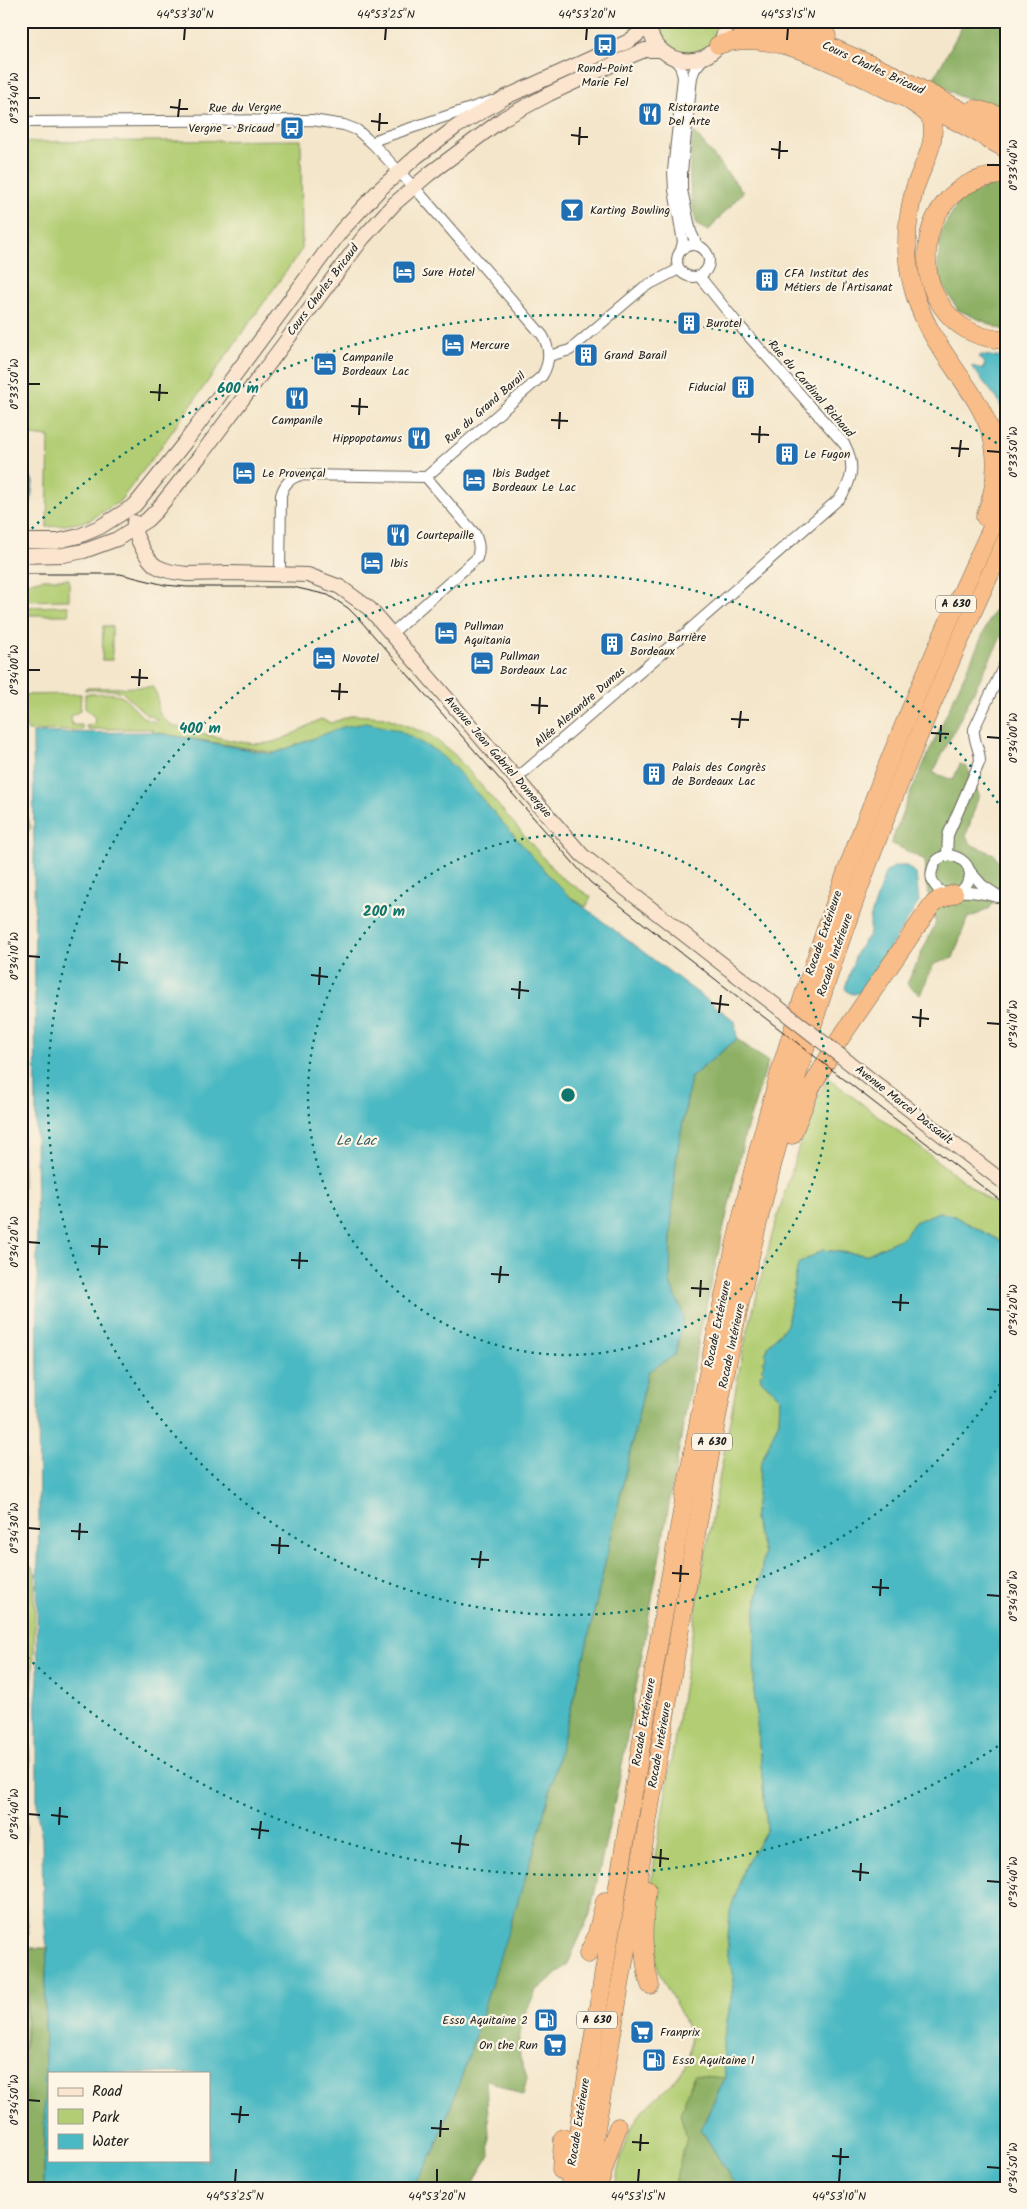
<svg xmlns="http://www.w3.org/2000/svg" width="1027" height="2209" viewBox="0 0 1027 2209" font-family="Kalam,sans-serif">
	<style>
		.green { fill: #b2cd73; stroke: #677448 }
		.forest { fill: #8db065; stroke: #546640 }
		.water { fill: #4bb9c3; stroke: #346a70; fill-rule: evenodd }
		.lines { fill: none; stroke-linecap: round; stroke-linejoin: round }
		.street-casing { stroke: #686359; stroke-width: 12 }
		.secondary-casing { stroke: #686359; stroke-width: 16 }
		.highway-casing { stroke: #686359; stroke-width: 19 }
		.street { stroke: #fff; stroke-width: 10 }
		.secondary { stroke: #fce5cf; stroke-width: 14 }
		.highway { stroke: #f8bd88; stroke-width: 18 }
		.tram { stroke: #1c1c1c; stroke-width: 1 }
		.secondary-bridge-casing { stroke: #686359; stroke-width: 16; stroke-linecap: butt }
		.secondary-bridge { stroke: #fce5cf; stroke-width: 14 }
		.ticks { fill: none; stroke: #1c1c1c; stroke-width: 2 }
		.ring { fill: none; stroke: #0f766e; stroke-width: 2.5; stroke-dasharray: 2.5 5 }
		.labels { text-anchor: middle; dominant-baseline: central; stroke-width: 4.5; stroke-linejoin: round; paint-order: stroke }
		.shield { fill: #fcf5e5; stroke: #5f5d58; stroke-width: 1 }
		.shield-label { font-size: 11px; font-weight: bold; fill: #1c1c1c }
		.poi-label { font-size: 12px; fill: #1c1c1c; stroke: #fcf5e5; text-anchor: start }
		.street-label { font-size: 12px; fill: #1c1c1c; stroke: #fcf5e5 }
		.water-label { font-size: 14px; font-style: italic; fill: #2f5b5f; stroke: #fcf5e5 }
		.centre { fill: #0f766e; stroke: #fcf5e5; stroke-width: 2.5 }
		.ring-label { font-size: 15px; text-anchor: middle; font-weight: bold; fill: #0f766e; stroke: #fcf5e5; stroke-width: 4.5; stroke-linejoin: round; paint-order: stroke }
		.neatline { fill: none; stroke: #1c1c1c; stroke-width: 2 }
		.ticks-label { font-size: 12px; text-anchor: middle; fill: #1c1c1c }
	</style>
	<rect width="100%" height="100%" fill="#fcf5e5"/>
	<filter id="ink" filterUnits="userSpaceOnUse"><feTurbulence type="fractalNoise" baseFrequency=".02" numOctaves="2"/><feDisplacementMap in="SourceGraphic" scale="10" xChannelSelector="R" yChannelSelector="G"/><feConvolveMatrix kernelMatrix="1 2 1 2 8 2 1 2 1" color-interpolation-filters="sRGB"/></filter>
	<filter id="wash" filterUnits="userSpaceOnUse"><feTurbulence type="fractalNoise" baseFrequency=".0096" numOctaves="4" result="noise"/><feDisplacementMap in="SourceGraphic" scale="20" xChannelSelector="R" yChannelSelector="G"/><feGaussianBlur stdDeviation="1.12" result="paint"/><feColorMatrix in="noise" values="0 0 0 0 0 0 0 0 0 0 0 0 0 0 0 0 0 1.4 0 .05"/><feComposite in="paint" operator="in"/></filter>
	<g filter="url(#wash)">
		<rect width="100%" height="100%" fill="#f4e6cb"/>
		<g class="green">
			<path d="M656,21H720C719,26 718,32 716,37C703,69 657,54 656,21Z"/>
			<path d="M301,140L302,249L161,447L120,501L90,520L73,524L47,527L49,437L21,434V142Z"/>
			<path d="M43,579H69V600L21,601V584Z"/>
			<path d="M68,606L69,615H27L26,607Z"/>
			<path d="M103,626H112V660H102Z"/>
			<path d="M152,687C165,701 148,713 174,726C201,732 248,749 273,742C289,738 306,726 321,719L331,723L353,715L385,717L430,735L455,755L559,876L591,897L586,907L569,896L551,878L276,753L153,732L152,729H88L86,726L94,724L95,718L85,708V694C95,694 108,692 118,695C134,700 136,720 156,722L157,719L147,715L122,692L113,690H85V688Z"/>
			<path d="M81,694L80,711L71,716L72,725H82V730L28,731L21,716V695Z"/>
			<path d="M21,794L31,828L25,835L21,893L24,1366H21Z"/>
			<path d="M828,1078L1006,1213V1244L954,1216L939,1212L915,1222L904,1237L866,1255L823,1250L798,1264L787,1325L768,1346L764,1371L760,1377L762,1381L780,1397L779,1421L761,1462L754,1520L764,1552L755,1614L754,1691L767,1829L743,1870L727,1951L734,1981L723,2044L725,2078L701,2129L737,2188H613C620,2166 623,2139 636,2120C652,2094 686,2083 690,2049C693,2022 664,1991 657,1965C653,1950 657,1917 657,1900H648L705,1556L743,1350L772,1235L808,1116Z"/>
			<path d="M21,1371H24V1563L33,1568L35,1573L34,1659L29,1730L30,1770L26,1820L24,1894L29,1933L27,1943L21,1945Z"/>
			<path d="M21,1961H25C28,1990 28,2021 24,2050L21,2051Z"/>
		</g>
		<g class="forest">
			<path d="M965,21H1006V112L958,96L933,80Z"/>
			<path d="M694,132L743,192L708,231L697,225C688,190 688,168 694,132Z"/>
			<path d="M991,185L1006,186V329H1001L958,310L937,275L941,231L959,201Z"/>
			<path d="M1006,590V627L933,773L953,780L960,764L967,767L979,795L966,836L972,845L994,854L1006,879V886L989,909L967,919L953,958L934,964L920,995L907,984L936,922L927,888L925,860L891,843L909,796L989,621Z"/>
			<path d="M737,1039L768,1062L745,1134L699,1338L620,1776L590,1914L567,1965L536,1991L522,2020L519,2043L520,2058L527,2077L523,2096L486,2079L490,2155L478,2174L472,2188H412L433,2154L536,1844L584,1657L648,1372L684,1316L670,1283L671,1228L676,1160L691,1077Z"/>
			<path d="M21,1948H47L45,2007L44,2188H21V2051L24,2050C28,2021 28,1990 25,1961H21Z"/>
			<path d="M694,2075L725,2078L701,2129L737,2188H673L687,2137L680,2114Z"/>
		</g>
		<g class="water">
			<path d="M982,355L1006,358V417L998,400L971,366L983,369L985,363L978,357Z"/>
			<path d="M21,469L29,472L33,482L30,508L21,514Z"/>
			<path d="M366,723L398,730L436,751L455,768L551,878L569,896L735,1021L737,1039L691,1077L676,1160L671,1228L670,1283L684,1316L675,1355L648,1372L584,1657L536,1844L463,2073L433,2154L412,2188H44L45,2007L47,1948L43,1905L42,1838L37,1813V1725C33,1705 39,1688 38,1668C36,1619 38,1570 39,1522L33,733L153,732L272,754L343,727ZM49,2073H209V2160H49Z"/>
			<path d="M895,866H907L916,874L919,902L863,990C856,995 850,996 845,988L857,951L870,933V919L885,873Z"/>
			<path d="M939,1212L954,1216L1006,1244V2188H737L701,2129L725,2078L723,2044L734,1981L727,1951L730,1912L743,1870L767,1829L754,1691L755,1614L764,1553L754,1520L761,1462L779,1421L780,1397L762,1381L760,1375L764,1371L761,1368L765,1364L763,1361L766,1359L765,1353L767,1351L768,1346L787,1325L798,1264L823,1250L866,1255L904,1237L915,1222Z"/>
		</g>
	</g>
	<g filter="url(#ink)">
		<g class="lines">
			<g class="street-casing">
				<g id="street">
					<path d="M673,58L680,66L683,77L673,171L674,190L683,242L681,250"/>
					<path d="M21,122L312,120L344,125L357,130L373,144L421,195L543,336C550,349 550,363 542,376L426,477L475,534C479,543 480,549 477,558L391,634"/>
					<path d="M373,144L378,139L492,101"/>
					<circle cx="693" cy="261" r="16"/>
					<path d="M697,245L691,232L682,190V172L692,77L695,69L705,56"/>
					<path d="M549,356L570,350L644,287L679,269"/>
					<path d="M280,574L281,495C284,484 290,478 301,475L426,477"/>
					<path d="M689,630L840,498C853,480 855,464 845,445L737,323L699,276"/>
					<path d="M516,779L683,635"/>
					<path d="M947,856L948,835L980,761C980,749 973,741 974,729L1006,661"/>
					<path d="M969,870L982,885L1006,901"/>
					<path d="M959,892C992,868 940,836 932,871C930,877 933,884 937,888C940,891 944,893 948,894C952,894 955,892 959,892C971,891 985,894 997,897"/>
				</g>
			</g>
			<g class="secondary-casing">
				<g id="secondary">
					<path d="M648,21C653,74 725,73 726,21"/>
					<path d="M134,522C132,532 147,560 156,566C164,571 177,573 187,574L228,573L308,575L340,587L370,609L582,855L671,924"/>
					<path d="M21,541H58L79,536L100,527L135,505L186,441L341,231L380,189L416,157L456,127L506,97L629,41L645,29L647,21"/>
					<path d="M21,556L63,555L84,551L117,539L147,520L157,510L200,456L363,238L394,204L429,174L504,118L549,94L635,54L645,50H660"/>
					<path d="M933,1128L1006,1184"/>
				</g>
			</g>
			<g class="highway-casing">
				<g id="highway">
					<path d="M734,21L742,25L797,35L817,41L894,75L1006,134"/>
					<path d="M799,21L827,36"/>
					<path d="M718,45C773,26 842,68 890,91C906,99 923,105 939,113C962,123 984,137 1006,149"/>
					<path d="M907,99C915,105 930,112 932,122C937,146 920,169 914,191C906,222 904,253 912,284C934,378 1027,408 985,517"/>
					<path d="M975,109L1006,117"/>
					<path d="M1006,175C900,177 901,336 1006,340"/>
					<path d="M792,1135L811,1088L837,1043L931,906L938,900L954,894"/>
					<path d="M647,1889C643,1923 641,1953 650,1985"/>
					<path d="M588,1954L596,1937L605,1901"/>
					<path d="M561,2170L563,2138"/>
					<path d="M569,2188C604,1973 637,1759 676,1545C702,1400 729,1256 768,1114C827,901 910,697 1006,498"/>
					<path d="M586,2188C616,2007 646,1826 677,1646C704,1485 731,1324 772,1166C828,950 910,742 1006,540"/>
					<path d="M598,2188L610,2148L618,2127"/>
				</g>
			</g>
			<use href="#street" class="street"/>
			<use href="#secondary" class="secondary"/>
			<use href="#highway" class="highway"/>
			<path class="tram" d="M21,574H120L165,585L187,587H293L328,595L348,608L359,619L590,882L1006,1205"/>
			<g class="secondary-bridge-casing">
				<path id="secondary-bridge" d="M671,924L933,1128"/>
			</g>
			<use href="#secondary-bridge" class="secondary-bridge"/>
		</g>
	</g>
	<path class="ticks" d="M184,40L185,28M385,40L386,28M586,40L587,28M787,40L788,28M28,98H40M170,107L188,109M178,117L180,99M371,121L388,123M379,131L380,113M571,135L588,137M579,145L580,127M771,149L788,151M779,159L780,141M987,165H1000M28,384H40M150,392L168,393M159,401L160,384M351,406L368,407M359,415L360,398M551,420L568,421M559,429L560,412M751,434L769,435M759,443L760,426M951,448L969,449M987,451L1000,452M959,457L961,440M28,670H40M131,677L148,678M139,686L140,669M331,691L348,692M339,700L340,683M531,705L548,706M539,714L540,697M731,719L749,720M739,728L741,711M931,733L949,734M987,737L1000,738M940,742L941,725M28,956L40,957M111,961L128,963M119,971L120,953M311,975L328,977M319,985L320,967M511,989L529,991M519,999L520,981M711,1003L729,1005M719,1013L721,995M912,1017L929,1019M987,1023L1000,1024M920,1027L921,1009M28,1242L40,1243M91,1246L108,1247M99,1255L100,1238M291,1260L308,1261M299,1269L300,1252M491,1274L509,1275M499,1283L501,1266M691,1288L709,1289M700,1297L701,1280M892,1302L909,1303M987,1309L1000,1310M900,1311L901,1294M28,1528L40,1529M71,1531L88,1532M79,1540L80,1523M271,1545L289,1546M279,1554L280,1537M471,1559L489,1560M479,1568L481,1551M672,1573L689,1574M680,1582L681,1565M872,1587L889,1588M987,1595L1000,1596M880,1596L881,1579M28,1814L40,1815M51,1815L68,1817M59,1825L60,1807M251,1829L269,1831M259,1839L261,1821M451,1843L469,1845M459,1853L461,1835M652,1857L669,1859M660,1867L661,1849M852,1871L869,1873M860,1881L861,1863M987,1881L1000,1882M28,2100L40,2101M231,2114L249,2115M239,2123L241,2106M431,2128L449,2129M440,2137L441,2120M632,2142L649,2143M640,2151L641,2134M832,2156L849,2157M840,2165L841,2148M987,2167L1000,2168M235,2182L236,2169M437,2182V2169M638,2182L639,2169M839,2182L840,2169"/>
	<g class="ring">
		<circle cx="568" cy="1095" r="260"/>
		<path d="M1004 1378A520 520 0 1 1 1004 812"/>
		<path d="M1004 1742A780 780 0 0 1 21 1651M21 539A780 780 0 0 1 1004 448"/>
	</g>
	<defs>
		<g id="bus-square" transform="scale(1.25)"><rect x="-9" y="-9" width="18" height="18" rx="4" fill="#1f6fb2" stroke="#fcf5e5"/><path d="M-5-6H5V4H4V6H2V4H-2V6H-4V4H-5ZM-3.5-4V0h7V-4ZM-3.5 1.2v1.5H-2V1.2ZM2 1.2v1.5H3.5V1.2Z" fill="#fff"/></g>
		<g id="restaurant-square" transform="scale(1.25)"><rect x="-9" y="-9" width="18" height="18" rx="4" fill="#1f6fb2" stroke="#fcf5e5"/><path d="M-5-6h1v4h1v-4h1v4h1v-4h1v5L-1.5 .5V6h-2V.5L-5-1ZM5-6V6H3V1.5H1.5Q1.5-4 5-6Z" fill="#fff"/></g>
		<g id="bar-square" transform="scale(1.25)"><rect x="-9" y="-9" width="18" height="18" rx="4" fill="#1f6fb2" stroke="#fcf5e5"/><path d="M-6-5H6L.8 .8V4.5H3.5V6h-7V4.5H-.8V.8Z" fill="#fff"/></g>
		<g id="hotel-square" transform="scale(1.25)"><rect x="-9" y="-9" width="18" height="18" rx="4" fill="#1f6fb2" stroke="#fcf5e5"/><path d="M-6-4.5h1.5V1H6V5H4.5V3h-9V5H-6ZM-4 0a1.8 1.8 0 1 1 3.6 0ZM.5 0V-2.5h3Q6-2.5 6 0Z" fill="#fff"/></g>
		<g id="building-square" transform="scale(1.25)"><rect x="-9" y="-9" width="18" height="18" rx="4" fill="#1f6fb2" stroke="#fcf5e5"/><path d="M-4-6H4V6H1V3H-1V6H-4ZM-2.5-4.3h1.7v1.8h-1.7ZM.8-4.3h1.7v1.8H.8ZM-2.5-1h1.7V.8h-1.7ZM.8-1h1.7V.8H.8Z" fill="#fff"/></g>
		<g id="fuel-square" transform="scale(1.25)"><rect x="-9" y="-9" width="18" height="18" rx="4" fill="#1f6fb2" stroke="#fcf5e5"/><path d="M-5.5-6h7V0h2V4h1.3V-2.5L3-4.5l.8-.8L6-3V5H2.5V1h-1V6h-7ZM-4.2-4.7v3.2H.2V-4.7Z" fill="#fff"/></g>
		<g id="supermarket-square" transform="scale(1.25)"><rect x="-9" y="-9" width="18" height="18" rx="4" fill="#1f6fb2" stroke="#fcf5e5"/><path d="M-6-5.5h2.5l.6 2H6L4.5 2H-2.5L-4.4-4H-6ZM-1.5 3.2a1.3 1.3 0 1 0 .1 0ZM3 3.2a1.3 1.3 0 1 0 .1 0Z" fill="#fff"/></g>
	</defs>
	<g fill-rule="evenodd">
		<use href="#bus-square" x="605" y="45"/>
		<use href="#restaurant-square" x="650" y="114"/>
		<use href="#bus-square" x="292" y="128"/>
		<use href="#bar-square" x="572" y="210"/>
		<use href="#hotel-square" x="404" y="272"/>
		<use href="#building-square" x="767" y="280"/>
		<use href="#building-square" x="689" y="323"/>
		<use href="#hotel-square" x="453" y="345"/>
		<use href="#building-square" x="586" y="355"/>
		<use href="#hotel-square" x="325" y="364"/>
		<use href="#building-square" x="743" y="387"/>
		<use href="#restaurant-square" x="297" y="398"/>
		<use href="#restaurant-square" x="419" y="438"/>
		<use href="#building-square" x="787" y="454"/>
		<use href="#hotel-square" x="244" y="473"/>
		<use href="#hotel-square" x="474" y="480"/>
		<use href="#restaurant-square" x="398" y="535"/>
		<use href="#hotel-square" x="372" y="563"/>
		<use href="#hotel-square" x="446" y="633"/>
		<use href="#building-square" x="612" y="644"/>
		<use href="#hotel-square" x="324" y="658"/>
		<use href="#hotel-square" x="482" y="663"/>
		<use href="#building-square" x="654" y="774"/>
		<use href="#fuel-square" x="546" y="2020"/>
		<use href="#supermarket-square" x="642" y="2032"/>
		<use href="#supermarket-square" x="555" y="2045"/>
		<use href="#fuel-square" x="654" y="2060"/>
	</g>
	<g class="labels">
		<g class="shield">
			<rect x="936" y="595.5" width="40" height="17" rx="4"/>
			<rect x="692" y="1433.5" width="40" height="17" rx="4"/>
			<rect x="577" y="2011.5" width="40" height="17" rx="4"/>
		</g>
		<g class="shield-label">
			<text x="956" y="604">A 630</text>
			<text x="712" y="1442">A 630</text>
			<text x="597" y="2020">A 630</text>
		</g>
		<g class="poi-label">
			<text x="605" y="68" text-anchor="middle">Rond-Point<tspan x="605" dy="14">Marie Fel</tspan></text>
			<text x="668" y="107">Ristorante<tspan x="668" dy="14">Del Arte</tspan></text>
			<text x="274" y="128" text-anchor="end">Vergne - Bricaud</text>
			<text x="590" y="210">Karting Bowling</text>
			<text x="422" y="272">Sure Hotel</text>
			<text x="784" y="273">CFA Institut des<tspan x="784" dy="14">Métiers de l'Artisanat</tspan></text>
			<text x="706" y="323">Burotel</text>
			<text x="470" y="345">Mercure</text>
			<text x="604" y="355">Grand Barail</text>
			<text x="342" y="357">Campanile<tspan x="342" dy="14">Bordeaux Lac</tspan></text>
			<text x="726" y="387" text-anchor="end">Fiducial</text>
			<text x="297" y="420" text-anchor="middle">Campanile</text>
			<text x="402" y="438" text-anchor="end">Hippopotamus</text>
			<text x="804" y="454">Le Fugon</text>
			<text x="262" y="473">Le Provençal</text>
			<text x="492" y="473">Ibis Budget<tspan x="492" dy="14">Bordeaux Le Lac</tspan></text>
			<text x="416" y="535">Courtepaille</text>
			<text x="390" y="563">Ibis</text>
			<text x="464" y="626">Pullman<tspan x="464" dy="14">Aquitania</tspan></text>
			<text x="630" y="637">Casino Barrière<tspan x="630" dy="14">Bordeaux</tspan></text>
			<text x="500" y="656">Pullman<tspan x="500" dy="14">Bordeaux Lac</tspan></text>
			<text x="342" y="658">Novotel</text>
			<text x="672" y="767">Palais des Congrès<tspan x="672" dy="14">de Bordeaux Lac</tspan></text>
			<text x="528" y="2020" text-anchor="end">Esso Aquitaine 2</text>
			<text x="660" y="2032">Franprix</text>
			<text x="538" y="2045" text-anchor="end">On the Run</text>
			<text x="672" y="2060">Esso Aquitaine 1</text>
		</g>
		<g class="street-label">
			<text transform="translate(873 68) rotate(25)">Cours Charles Bricaud</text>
			<text transform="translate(245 108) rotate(-1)">Rue du Vergne</text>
			<text transform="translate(323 290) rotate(-53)">Cours Charles Bricaud</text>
			<text transform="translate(811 389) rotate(49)">Rue du Cardinal Richaud</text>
			<text transform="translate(485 408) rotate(-41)">Rue du Grand Barail</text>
			<text transform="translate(580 707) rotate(-41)">Allée Alexandre Dumas</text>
			<text transform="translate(498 757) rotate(49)">Avenue Jean Gabriel Domergue</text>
			<text transform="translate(824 933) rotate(-71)">Rocade Extérieure</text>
			<text transform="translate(835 955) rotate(-71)">Rocade Intérieure</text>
			<text transform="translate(904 1105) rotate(38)">Avenue Marcel Dassault</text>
			<text transform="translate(718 1324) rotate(-78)">Rocade Extérieure</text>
			<text transform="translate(732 1346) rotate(-78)">Rocade Intérieure</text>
			<text transform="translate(644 1722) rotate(-80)">Rocade Extérieure</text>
			<text transform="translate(660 1745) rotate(-80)">Rocade Intérieure</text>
			<text transform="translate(579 2122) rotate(-81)">Rocade Extérieure</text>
		</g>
		<g class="water-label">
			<text x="356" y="1141">Le Lac</text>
		</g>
	</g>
	<circle cx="568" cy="1095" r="8" class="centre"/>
	<g class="ring-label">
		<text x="238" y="393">600 m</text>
		<text x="200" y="733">400 m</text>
		<text x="384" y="916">200 m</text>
	</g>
	<rect width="1027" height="2209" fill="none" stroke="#fcf5e5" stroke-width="55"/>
	<rect x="48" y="2072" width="162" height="90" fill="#fcf5e5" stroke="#a29e95"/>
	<rect x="58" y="2088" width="25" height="8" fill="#fce5cf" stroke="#a29e95"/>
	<text x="92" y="2096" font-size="15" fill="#1c1c1c">Road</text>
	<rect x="58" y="2109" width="25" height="15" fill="#b2cd73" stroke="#a29e95"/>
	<text x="92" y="2122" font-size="15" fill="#1c1c1c">Park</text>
	<rect x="58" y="2134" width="25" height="15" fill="#4bb9c3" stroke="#a29e95"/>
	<text x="92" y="2146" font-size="15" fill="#1c1c1c">Water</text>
	<rect x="28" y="28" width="972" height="2154" class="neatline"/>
	<g class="ticks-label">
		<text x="185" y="18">44°53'30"N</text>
		<text x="386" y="18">44°53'25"N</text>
		<text x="587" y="18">44°53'20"N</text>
		<text x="788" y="18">44°53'15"N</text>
		<text transform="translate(14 98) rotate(-90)" y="4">0°33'40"W</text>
		<text transform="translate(1013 165) rotate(-90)" y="4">0°33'40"W</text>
		<text transform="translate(14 384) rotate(-90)" y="4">0°33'50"W</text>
		<text transform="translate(1013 452) rotate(-90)" y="4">0°33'50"W</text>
		<text transform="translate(14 670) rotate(-90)" y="4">0°34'00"W</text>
		<text transform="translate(1013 738) rotate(-90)" y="4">0°34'00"W</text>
		<text transform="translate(14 956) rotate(-90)" y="4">0°34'10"W</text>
		<text transform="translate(1013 1024) rotate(-90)" y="4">0°34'10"W</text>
		<text transform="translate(14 1242) rotate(-90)" y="4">0°34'20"W</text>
		<text transform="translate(1013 1310) rotate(-90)" y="4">0°34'20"W</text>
		<text transform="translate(14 1528) rotate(-90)" y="4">0°34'30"W</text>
		<text transform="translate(1013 1596) rotate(-90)" y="4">0°34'30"W</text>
		<text transform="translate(14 1814) rotate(-90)" y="4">0°34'40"W</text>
		<text transform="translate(1013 1882) rotate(-90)" y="4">0°34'40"W</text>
		<text transform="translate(14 2100) rotate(-90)" y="4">0°34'50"W</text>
		<text transform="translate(1013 2168) rotate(-90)" y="4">0°34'50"W</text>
		<text x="235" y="2200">44°53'25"N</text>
		<text x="437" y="2200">44°53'20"N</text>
		<text x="638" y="2200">44°53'15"N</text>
		<text x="839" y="2200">44°53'10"N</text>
	</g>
</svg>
